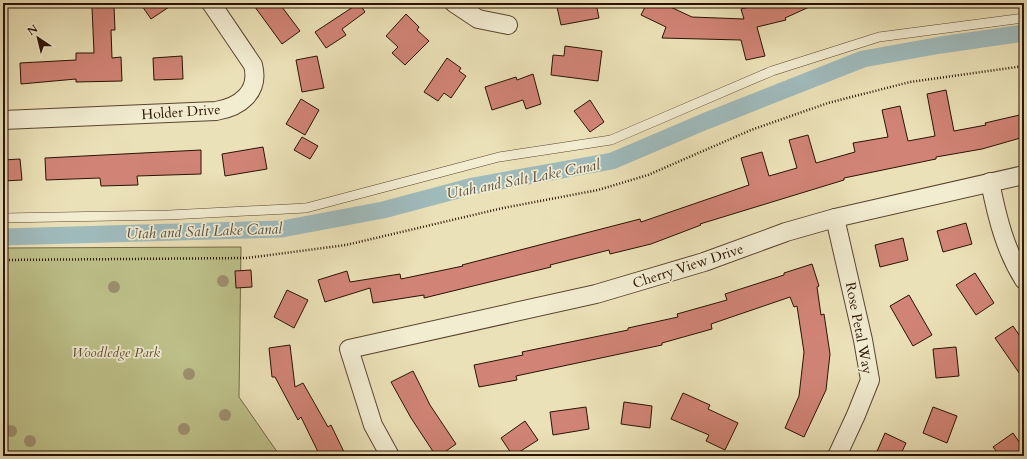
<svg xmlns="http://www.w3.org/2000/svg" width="1027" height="459" viewBox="0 0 1027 459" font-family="Cardo,serif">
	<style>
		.green { fill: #bec18a; stroke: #746a46 }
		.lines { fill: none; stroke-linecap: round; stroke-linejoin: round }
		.canal { stroke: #9fbabb; stroke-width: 17 }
		.building { fill: #d18476; stroke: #2a1302 }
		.service-casing { stroke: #5a4630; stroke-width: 10 }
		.minor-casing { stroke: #5a4630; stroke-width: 20 }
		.path { stroke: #2a1302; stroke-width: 2.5; stroke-dasharray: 1 2; stroke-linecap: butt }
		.service { stroke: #f2ecd1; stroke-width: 9 }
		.minor { stroke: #f2ecd1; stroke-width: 18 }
		.tree { fill: #9d916e }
		.labels { text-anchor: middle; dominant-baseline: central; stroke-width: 3.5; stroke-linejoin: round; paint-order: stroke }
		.street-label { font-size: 14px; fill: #2a1302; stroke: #f2ecd1 }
		.park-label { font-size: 14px; font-style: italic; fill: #5e5032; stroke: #f2ecd1 }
		.water-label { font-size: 15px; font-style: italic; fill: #534d43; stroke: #f2ecd1 }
	</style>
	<rect width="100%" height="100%" fill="#ebe1b8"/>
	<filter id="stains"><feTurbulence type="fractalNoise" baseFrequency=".005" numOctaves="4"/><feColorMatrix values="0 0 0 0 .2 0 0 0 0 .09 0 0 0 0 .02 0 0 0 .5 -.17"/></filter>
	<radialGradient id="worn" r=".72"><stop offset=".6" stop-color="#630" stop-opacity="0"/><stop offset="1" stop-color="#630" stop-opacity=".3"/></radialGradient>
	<path class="green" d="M241,247L239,397L280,456H3V248Z"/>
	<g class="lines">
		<path class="canal" d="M3,237L282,229L383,210L473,186L612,161L706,121L863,59L941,45L1024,33"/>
	</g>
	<g class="building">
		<path d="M140,3H175L151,19Z"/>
		<path d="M252,3H279L300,31L282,44Z"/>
		<path d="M359,3L365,12L342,29L346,35L326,48L315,32Z"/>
		<path d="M566,3H596L599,18L561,25L557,7L566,5Z"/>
		<path d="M647,3H662L692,17L744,19L741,9L765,3H818L785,18L786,20L757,27L765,56L746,60L741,40L662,38L666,27L641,15Z"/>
		<path d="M114,6L115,30H111L112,58L121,57L122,81L76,82V79L21,84L20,63L76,60V53H94L92,7Z"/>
		<path d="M406,14L419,27L417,30L429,41L405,65L392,53L398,47L386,36Z"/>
		<path d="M565,46L602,51L598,81L551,75L553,55L564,56Z"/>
		<path d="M182,56L183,79L154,80L153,58Z"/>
		<path d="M317,56L324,88L302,92L296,60Z"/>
		<path d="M447,58L461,68L459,71L466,76L451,98L444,93L438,101L424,92Z"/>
		<path d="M533,74L541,104L526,109L523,100L492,110L485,87L516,77L517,80Z"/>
		<path d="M946,90L954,131L986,125L985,123L1024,114V137L982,149L936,157V159L844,178V180L700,224L701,225L651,244L610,254L609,250L550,265L551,267L424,298V295L373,303L370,288L325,302L318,280L347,271L350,282L400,274L401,279L463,266L462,265L640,219L641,222L749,185L741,158L762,152L769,176L797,168L789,140L808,135L816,163L855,152L853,143L888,137L882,110L900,106L908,141L935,136L927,94Z"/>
		<path d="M301,99L319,110L305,135L286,124Z"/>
		<path d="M590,100L604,122L590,132L574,111Z"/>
		<path d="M302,137L318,146L310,159L294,150Z"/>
		<path d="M263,147L267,169L225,176L222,154Z"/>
		<path d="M201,150V174L137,176L138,185L101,186L100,178L46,180L45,158Z"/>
		<path d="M20,159L22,180L3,181V160Z"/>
		<path d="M966,223L972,244L943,252L937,231Z"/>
		<path d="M903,238L908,260L880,267L875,245Z"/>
		<path d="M812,264L819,286L817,287L821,315L824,314L830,354L826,390L804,437L785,428L799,396L804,352L797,306L794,307L790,297L711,324L712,329L662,343V345L516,376L517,380L479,387L474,365L523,355L522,352L628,330V328L678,317L677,314L727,300L725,294L784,275V273Z"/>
		<path d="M251,270L252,287L236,288L235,271Z"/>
		<path d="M975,273L994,303L976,315L956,285Z"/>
		<path d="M287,290L308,300L294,328L274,317Z"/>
		<path d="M909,295L932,335L913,346L890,306Z"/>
		<path d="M1013,326L1024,342V380L995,338Z"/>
		<path d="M290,345L295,387L303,383L328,427L331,425L344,452L335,456H320L301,417L298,420L275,377H272L269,348Z"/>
		<path d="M956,347L959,376L936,378L933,349Z"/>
		<path d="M413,371L430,405L456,444L439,456H436L411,418L391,382Z"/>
		<path d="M683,393L710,405L708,409L738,423L725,450L706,441L709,435L671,419Z"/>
		<path d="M624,402L652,406L650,428L621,424Z"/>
		<path d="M586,407L589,429L553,435L550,412Z"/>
		<path d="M933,407L957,416L947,443L923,433Z"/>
		<path d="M525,421L538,440L513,456L501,438Z"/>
		<path d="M885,433L906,443L900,456H875Z"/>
		<path d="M1013,433L1024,449L1014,456H1000L993,447Z"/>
	</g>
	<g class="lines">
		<g class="service-casing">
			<path id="service" d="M3,218L169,215L306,208L499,157L611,140L772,71L879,37L1024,18"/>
		</g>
		<g class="minor-casing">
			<g id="minor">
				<path d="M454,3L478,19L508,25"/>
				<path d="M3,120L216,111C240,107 260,92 253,65L211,3"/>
				<path d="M990,182C997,217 1005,250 1024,280"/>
				<path d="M835,218L863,340L870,380L856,415L837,456"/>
				<path d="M390,456L373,425L349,349L596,294L704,262L786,232L835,218L1024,175"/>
			</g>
		</g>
		<path class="path" d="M3,260L247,258L346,245L503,208L598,190L648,175L751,130L828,103L910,82L1024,66"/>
		<use href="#service" class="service"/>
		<use href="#minor" class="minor"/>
	</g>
	<g class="tree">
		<circle cx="223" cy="281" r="6"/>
		<circle cx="114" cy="287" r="6"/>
		<circle cx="189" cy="374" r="6"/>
		<circle cx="225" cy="415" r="6"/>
		<circle cx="184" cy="429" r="6"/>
		<circle cx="11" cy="431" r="6"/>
		<circle cx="30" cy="441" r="6"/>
	</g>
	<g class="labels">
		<g class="street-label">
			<text transform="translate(181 112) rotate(-4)">Holder Drive</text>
			<text transform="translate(688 266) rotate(-18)">Cherry View Drive</text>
			<text transform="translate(859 328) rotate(79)">Rose Petal Way</text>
		</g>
		<g class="park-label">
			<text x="116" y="352">Woodledge Park</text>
		</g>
		<g class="water-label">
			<text transform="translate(523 179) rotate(-11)">Utah and Salt Lake Canal</text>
			<text transform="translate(204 231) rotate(-2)">Utah and Salt Lake Canal</text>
		</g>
	</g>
	<rect width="1027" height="459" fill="none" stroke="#ebe1b8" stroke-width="16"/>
	<rect x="4" y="4" width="1019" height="451" fill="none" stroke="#2a1302" stroke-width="2"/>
	<rect x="8" y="8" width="1011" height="443" fill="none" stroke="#2a1302"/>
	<g transform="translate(38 38) rotate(325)" stroke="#f2ecd1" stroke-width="3" paint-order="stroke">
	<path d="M0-3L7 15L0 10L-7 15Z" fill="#2a1302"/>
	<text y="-6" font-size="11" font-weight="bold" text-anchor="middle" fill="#2a1302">N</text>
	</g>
	<rect width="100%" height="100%" filter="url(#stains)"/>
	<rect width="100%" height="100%" fill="url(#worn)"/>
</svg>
